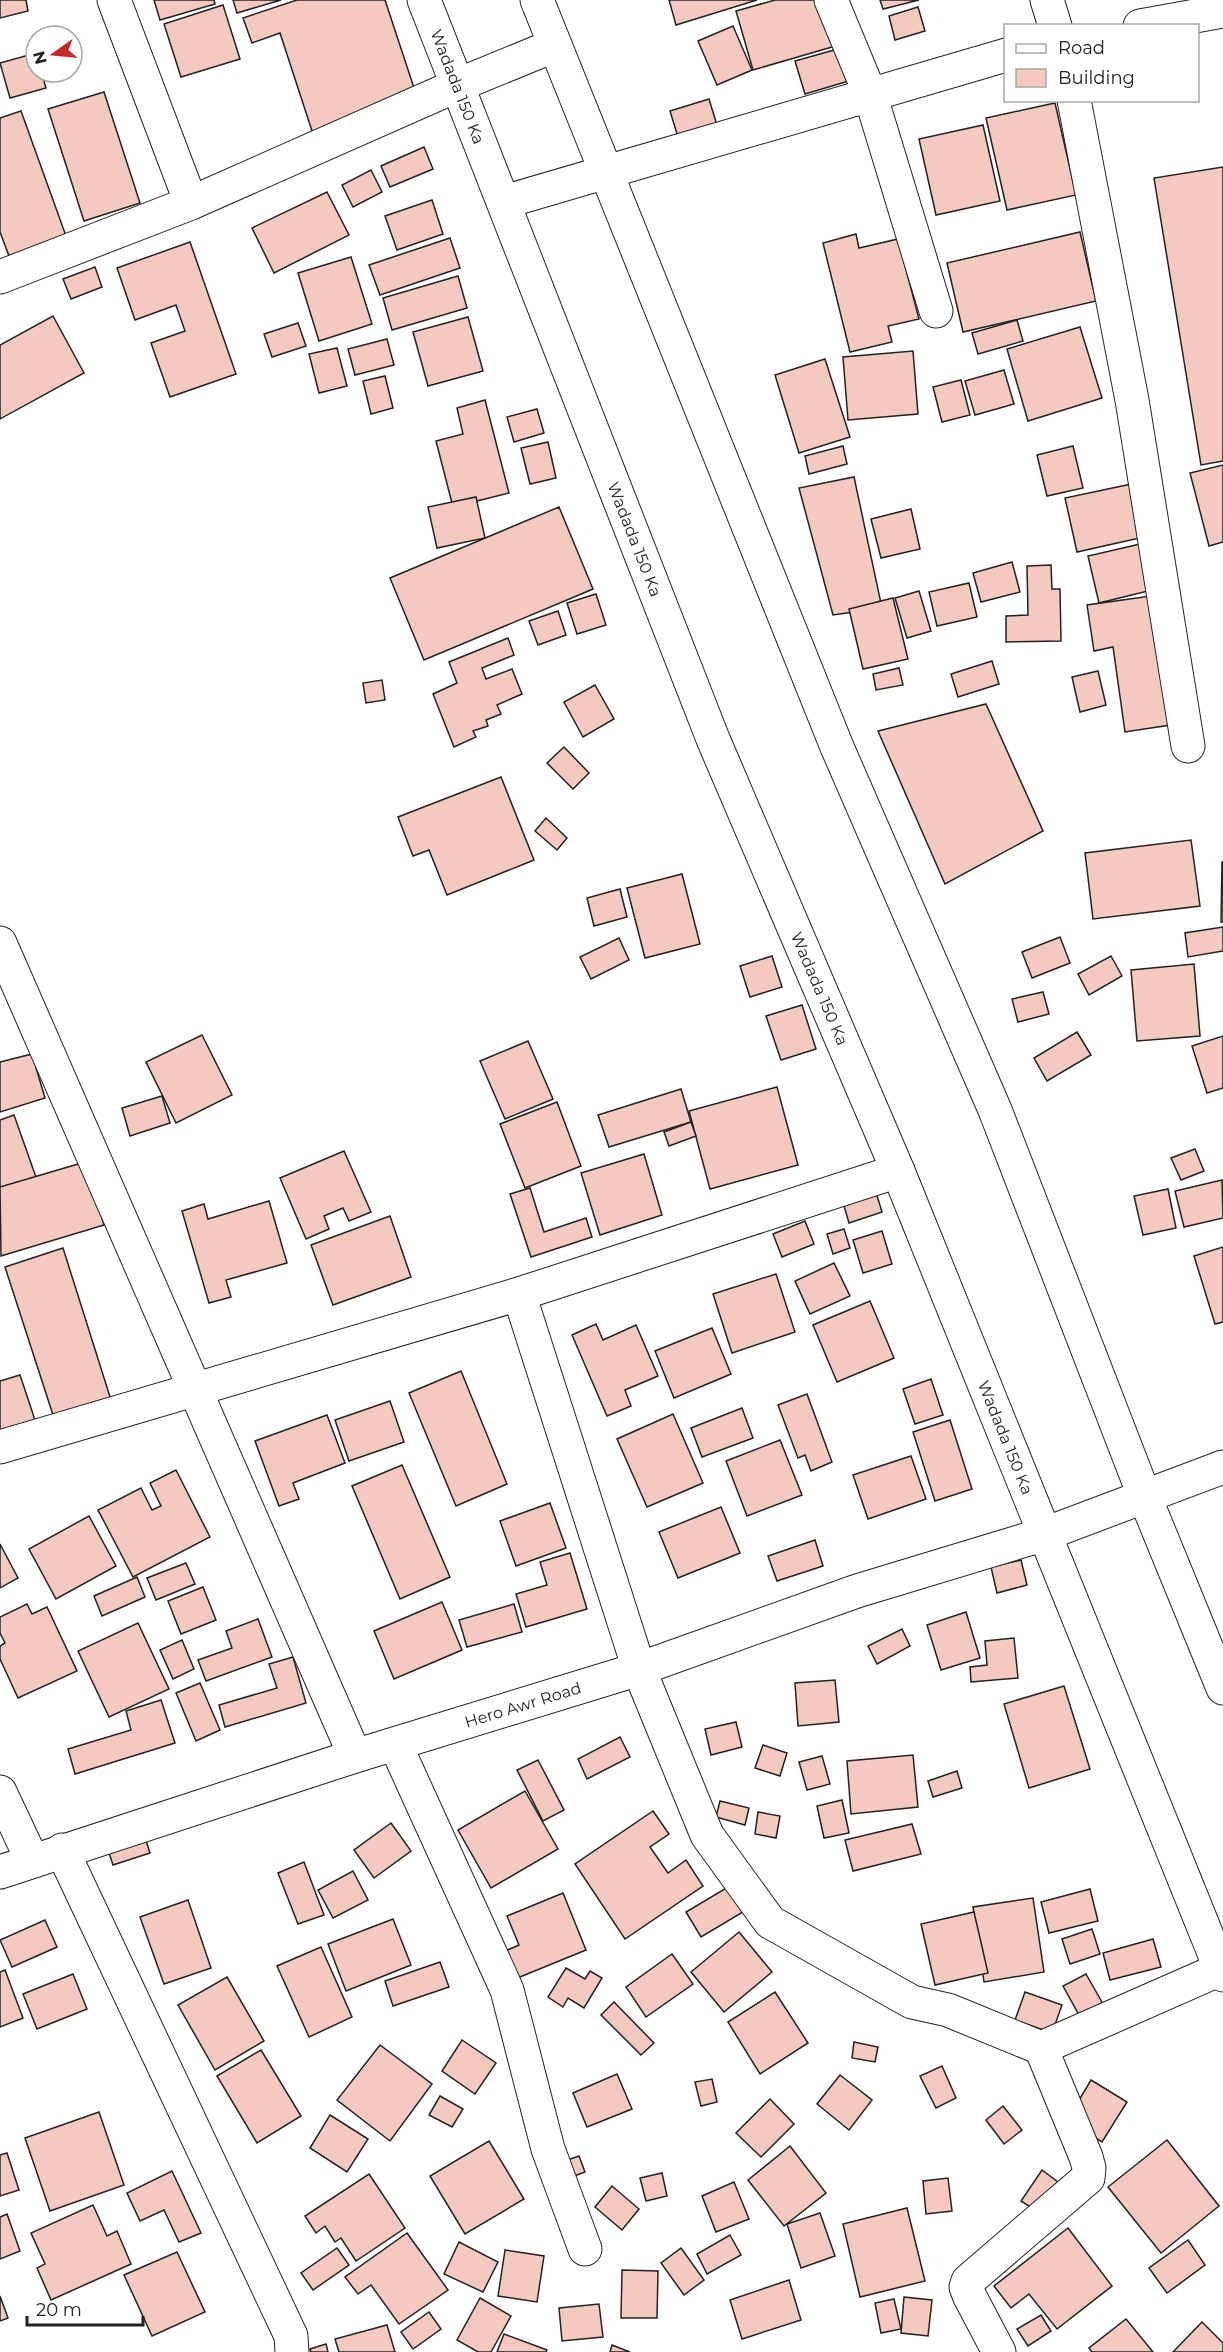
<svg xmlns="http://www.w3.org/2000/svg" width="1223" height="2352" viewBox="0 0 1223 2352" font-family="Montserrat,sans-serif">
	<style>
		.building { fill: #f3c9c0; stroke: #222; stroke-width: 1.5 }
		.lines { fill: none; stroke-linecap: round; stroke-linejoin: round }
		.street-casing { stroke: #222; stroke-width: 35 }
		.secondary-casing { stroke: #222; stroke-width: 35 }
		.street { stroke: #fff; stroke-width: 33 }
		.secondary { stroke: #fff; stroke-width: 33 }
		.labels { text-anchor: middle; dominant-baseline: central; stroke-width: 4.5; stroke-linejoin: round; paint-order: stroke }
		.street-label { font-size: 16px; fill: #222; stroke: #fff }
	</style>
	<rect width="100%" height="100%" fill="#fff"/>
	<g class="building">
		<path d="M0,0H26L28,11L0,18Z"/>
		<path d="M154,0H214L215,4L160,20Z"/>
		<path d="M233,0H281L237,13Z"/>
		<path d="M297,0H385L419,103L314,137L280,33L252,43L243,18Z"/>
		<path d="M669,0H757L676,25Z"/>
		<path d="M775,0H844L856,40L753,70L736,11Z"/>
		<path d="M880,0H919L883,9Z"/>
		<path d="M223,5L240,59L181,77L164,24Z"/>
		<path d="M918,7L925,31L895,40L889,16Z"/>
		<path d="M733,26L752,70L717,85L698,41Z"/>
		<path d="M852,45L862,77L805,94L795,61Z"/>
		<path d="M36,53V72H41L46,88L10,98L0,63Z"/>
		<path d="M104,92L140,203L84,221L48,109Z"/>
		<path d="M709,99L720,135L681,147L670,111Z"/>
		<path d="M1055,103L1076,195L1007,210L986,118Z"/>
		<path d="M21,111L66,236L9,256L0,232V118Z"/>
		<path d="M983,125L1000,201L936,215L919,139Z"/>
		<path d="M424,147L433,169L390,187L381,166Z"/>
		<path d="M1223,167V461L1201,465L1154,178Z"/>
		<path d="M371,170L382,192L353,207L342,185Z"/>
		<path d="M327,192L349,235L274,273L252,228Z"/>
		<path d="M432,200L443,234L397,250L385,216Z"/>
		<path d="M1080,232L1096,301L963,332L947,263Z"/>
		<path d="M856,234L859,248L898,239L919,319L888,326L892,342L850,352L823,243Z"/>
		<path d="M450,238L460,268L380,295L369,265Z"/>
		<path d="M190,242L236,374L170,397L151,343L185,331L176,305L135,320L117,268Z"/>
		<path d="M351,257L372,324L319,341L298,273Z"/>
		<path d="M95,267L102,287L71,299L63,279Z"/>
		<path d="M458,276L467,308L392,330L383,298Z"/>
		<path d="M53,316L84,373L0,419V345Z"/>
		<path d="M468,317L483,371L428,386L413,332Z"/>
		<path d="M1017,320L1023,341L978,354L972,333Z"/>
		<path d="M298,323L306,346L272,357L264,334Z"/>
		<path d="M1080,327L1102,398L1028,421L1007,349Z"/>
		<path d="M387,339L394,365L355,375L348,349Z"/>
		<path d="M337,348L347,386L319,393L309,354Z"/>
		<path d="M913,351L918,414L848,420L843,357Z"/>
		<path d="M825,359L850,437L799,453L775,375Z"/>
		<path d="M1004,370L1014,404L975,415L965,381Z"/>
		<path d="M385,376L393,408L371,414L363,381Z"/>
		<path d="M961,380L970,415L942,422L933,387Z"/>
		<path d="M485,400L509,493L453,507L436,441L463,434L457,408Z"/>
		<path d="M537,409L544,433L514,442L507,417Z"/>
		<path d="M548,442L556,478L530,484L521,448Z"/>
		<path d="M843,446L847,464L809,474L805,456Z"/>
		<path d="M1073,446L1083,488L1047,496L1037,455Z"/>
		<path d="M1223,465V542L1209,546L1190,473Z"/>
		<path d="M854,477L882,608L833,615L799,488Z"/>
		<path d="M1141,482L1153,535L1077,552L1065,498Z"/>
		<path d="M476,497L485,538L437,548L428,507Z"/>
		<path d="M559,507L593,589L424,660L390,578Z"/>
		<path d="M911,509L920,549L881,558L871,519Z"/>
		<path d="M1149,542L1160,588L1099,603L1088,556Z"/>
		<path d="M1012,562L1020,592L981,602L973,573Z"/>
		<path d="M1051,565L1052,589H1060L1061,641L1006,642V616L1028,615L1027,566Z"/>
		<path d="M969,583L977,617L937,626L929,592Z"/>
		<path d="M919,591L931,631L907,638L895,598Z"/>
		<path d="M596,594L606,625L577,634L567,603Z"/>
		<path d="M1158,595L1177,724L1125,732L1113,647L1094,651L1087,605Z"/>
		<path d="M893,598L908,659L863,669L849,609Z"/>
		<path d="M558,611L566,635L538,645L529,621Z"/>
		<path d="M508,638L514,655L482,668L486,679L512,669L522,694L497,705L501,714L486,720L488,726L473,731L476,737L454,747L433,694L457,683L449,662Z"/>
		<path d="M992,661L999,684L958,697L951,674Z"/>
		<path d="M899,668L903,685L876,690L873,674Z"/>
		<path d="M1098,671L1106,705L1080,712L1072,677Z"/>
		<path d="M382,680L385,700L366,703L363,683Z"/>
		<path d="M595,685L614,719L583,737L564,702Z"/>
		<path d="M986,704L1043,831L945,884L878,731Z"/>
		<path d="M564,747L589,773L573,789L547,763Z"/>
		<path d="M501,777L534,860L447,895L429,850L413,856L398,817Z"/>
		<path d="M546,818L567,838L557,850L535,831Z"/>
		<path d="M1191,840L1200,906L1093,919L1085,853Z"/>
		<path d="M1222,862H1223V922H1221Z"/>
		<path d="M682,874L700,944L645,958L627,888Z"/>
		<path d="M620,889L627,917L594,926L587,898Z"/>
		<path d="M1223,927V951L1188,957L1185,933Z"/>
		<path d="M1060,937L1070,963L1032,978L1022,952Z"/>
		<path d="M619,938L629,960L591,979L580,957Z"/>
		<path d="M772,956L782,987L750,997L740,966Z"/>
		<path d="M1111,956L1122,976L1089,995L1078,974Z"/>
		<path d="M1194,964L1200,1036L1137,1041L1131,970Z"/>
		<path d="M1043,992L1049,1014L1018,1022L1012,999Z"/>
		<path d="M802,1005L816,1049L781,1060L766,1016Z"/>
		<path d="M1077,1032L1091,1055L1047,1081L1034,1058Z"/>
		<path d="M202,1035L232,1095L176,1123L146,1062Z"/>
		<path d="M1223,1036V1088L1207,1093L1192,1046Z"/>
		<path d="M528,1041L553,1099L505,1119L480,1061Z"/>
		<path d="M32,1054L45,1098L0,1112V1062Z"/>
		<path d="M777,1087L798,1165L710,1189L689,1111Z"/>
		<path d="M681,1089L691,1122L609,1147L598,1115Z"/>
		<path d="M162,1096L170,1123L130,1136L122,1108Z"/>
		<path d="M557,1102L581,1166L525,1188L500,1124Z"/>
		<path d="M14,1115L37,1180L0,1193V1120Z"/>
		<path d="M691,1122L696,1136L669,1146L664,1132Z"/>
		<path d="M1195,1149L1204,1171L1181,1180L1171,1158Z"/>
		<path d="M344,1151L371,1212L349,1221L343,1208L324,1216L329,1229L306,1239L280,1178Z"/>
		<path d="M644,1154L662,1215L600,1235L581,1173Z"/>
		<path d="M85,1162L104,1225L1,1256L0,1187Z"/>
		<path d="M1222,1180L1223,1218L1184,1227L1175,1191Z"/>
		<path d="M530,1188L544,1232L586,1218L592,1237L531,1257L510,1194Z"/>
		<path d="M875,1189L882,1212L849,1223L842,1199Z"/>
		<path d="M1168,1189L1176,1228L1143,1235L1134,1196Z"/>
		<path d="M269,1201L287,1263L226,1280L231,1297L209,1303L182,1211L204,1204L208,1219Z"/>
		<path d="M390,1216L411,1277L333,1305L311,1245Z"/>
		<path d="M805,1221L814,1244L782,1257L773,1234Z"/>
		<path d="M844,1229L850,1248L833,1254L827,1234Z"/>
		<path d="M882,1231L892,1264L863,1273L853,1240Z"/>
		<path d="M1223,1247V1322L1215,1324L1194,1256Z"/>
		<path d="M63,1248L111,1400L54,1418L5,1267Z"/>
		<path d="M834,1263L850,1296L810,1314L795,1281Z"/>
		<path d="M776,1274L795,1332L732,1353L713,1294Z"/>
		<path d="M870,1301L894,1358L837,1382L813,1325Z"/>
		<path d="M596,1324L603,1340L636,1325L658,1376L625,1390L631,1406L607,1416L572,1335Z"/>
		<path d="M712,1328L731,1374L674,1398L655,1351Z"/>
		<path d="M461,1371L507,1484L456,1506L409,1393Z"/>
		<path d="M20,1375L35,1420L0,1431V1381Z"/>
		<path d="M931,1379L943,1415L915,1424L903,1389Z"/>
		<path d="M807,1394L832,1462L811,1471L805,1455L798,1458L778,1405Z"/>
		<path d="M390,1401L404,1442L349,1461L335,1420Z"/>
		<path d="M742,1408L753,1438L702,1457L691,1428Z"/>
		<path d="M673,1414L703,1483L647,1507L617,1439Z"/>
		<path d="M327,1415L345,1463L293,1483L299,1499L279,1506L255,1441Z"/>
		<path d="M950,1420L972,1489L935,1501L913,1432Z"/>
		<path d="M780,1440L802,1495L747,1516L726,1461Z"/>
		<path d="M911,1456L926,1499L868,1519L853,1475Z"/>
		<path d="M402,1465L450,1577L400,1599L352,1486Z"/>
		<path d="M176,1470L210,1537L133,1577L98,1510L141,1488L152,1510L161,1506L150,1483Z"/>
		<path d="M550,1503L566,1548L516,1566L500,1521Z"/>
		<path d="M721,1507L740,1553L678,1578L659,1532Z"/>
		<path d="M89,1516L116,1566L56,1599L29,1549Z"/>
		<path d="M815,1540L823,1566L777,1581L768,1556Z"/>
		<path d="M0,1544L18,1578L0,1588Z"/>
		<path d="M570,1553L587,1609L526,1627L516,1594L547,1585L540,1562Z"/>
		<path d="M1021,1560L1027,1585L997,1593L991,1567Z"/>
		<path d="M186,1563L195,1584L156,1600L147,1578Z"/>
		<path d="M137,1577L145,1597L102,1616L94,1596Z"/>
		<path d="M203,1587L216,1620L181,1634L168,1601Z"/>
		<path d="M442,1602L462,1650L394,1679L374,1631Z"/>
		<path d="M27,1604L32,1614L47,1607L77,1671L18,1698L0,1659V1646L5,1643L0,1633V1617Z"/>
		<path d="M514,1604L522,1632L467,1647L459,1620Z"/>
		<path d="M966,1612L980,1658L941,1670L927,1625Z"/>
		<path d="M258,1619L272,1657L206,1681L198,1660L232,1648L226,1631Z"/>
		<path d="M138,1623L169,1689L109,1717L78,1651Z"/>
		<path d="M902,1629L910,1646L877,1664L868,1646Z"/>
		<path d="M1014,1638L1018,1678L971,1682L970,1667L987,1665L985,1641Z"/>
		<path d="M182,1640L194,1669L173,1679L160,1650Z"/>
		<path d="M293,1657L306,1703L225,1727L219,1705L277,1688L269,1664Z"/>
		<path d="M835,1680L839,1722L798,1726L795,1683Z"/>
		<path d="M200,1683L220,1730L196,1741L176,1693Z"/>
		<path d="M1064,1686L1090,1769L1029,1788L1004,1704Z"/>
		<path d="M161,1700L175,1743L75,1774L68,1749L131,1730L126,1711Z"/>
		<path d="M736,1722L742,1747L711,1755L705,1729Z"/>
		<path d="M620,1737L630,1757L587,1779L578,1759Z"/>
		<path d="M763,1745L787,1753L780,1776L755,1768Z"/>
		<path d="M913,1755L918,1807L851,1814L847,1761Z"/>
		<path d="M822,1756L830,1784L807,1790L799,1762Z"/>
		<path d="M538,1760L564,1810L543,1821L517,1770Z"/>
		<path d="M957,1771L962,1788L933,1797L928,1781Z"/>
		<path d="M525,1791L558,1849L491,1888L458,1830Z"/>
		<path d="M842,1800L849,1833L824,1838L817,1806Z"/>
		<path d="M720,1801L749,1808L745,1825L716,1817Z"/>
		<path d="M653,1811L669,1834L650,1847L668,1873L686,1860L703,1886L625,1939L575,1864Z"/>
		<path d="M758,1812L780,1816L776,1838L755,1834Z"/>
		<path d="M391,1823L411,1851L374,1878L354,1850Z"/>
		<path d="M912,1824L921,1854L853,1871L845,1840Z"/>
		<path d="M143,1831L150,1853L113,1865L106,1844Z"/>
		<path d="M304,1862L324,1915L298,1924L278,1873Z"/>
		<path d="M353,1871L368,1900L333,1918L318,1890Z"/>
		<path d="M738,1881L753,1906L701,1937L686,1912Z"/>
		<path d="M1090,1889L1098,1921L1049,1933L1041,1902Z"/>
		<path d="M563,1893L586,1950L515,1979L503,1952L519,1945L507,1916Z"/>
		<path d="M1033,1898L1044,1972L984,1982L973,1907Z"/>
		<path d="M188,1900L211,1968L164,1984L140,1917Z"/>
		<path d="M974,1912L988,1973L935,1985L921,1924Z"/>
		<path d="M393,1919L411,1965L346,1991L328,1944Z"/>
		<path d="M45,1920L57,1947L12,1967L0,1940Z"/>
		<path d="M1092,1929L1100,1954L1070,1964L1062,1939Z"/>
		<path d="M739,1932L772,1972L724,2012L691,1972Z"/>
		<path d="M1153,1939L1161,1967L1110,1980L1103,1953Z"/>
		<path d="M321,1947L352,2017L309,2037L277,1966Z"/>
		<path d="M672,1954L693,1984L646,2017L626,1987Z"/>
		<path d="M440,1962L449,1987L393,2006L385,1981Z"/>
		<path d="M566,1968L585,1979L590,1971L602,1978L584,2008L568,1998L563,2007L548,1997Z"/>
		<path d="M5,1970L23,2018L0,2027V1972Z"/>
		<path d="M73,1974L87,2009L37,2029L23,1994Z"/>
		<path d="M1086,1974L1107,2011L1084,2024L1063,1986Z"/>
		<path d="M227,1977L264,2041L215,2070L178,2005Z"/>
		<path d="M775,1992L808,2043L760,2074L728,2022Z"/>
		<path d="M1025,1992L1062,2005L1052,2033L1015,2020Z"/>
		<path d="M614,2002L654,2043L641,2055L601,2015Z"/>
		<path d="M462,2040L496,2063L475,2094L442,2071Z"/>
		<path d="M854,2042L878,2047L875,2062L852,2058Z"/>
		<path d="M380,2045L432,2084L390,2141L337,2100Z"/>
		<path d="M261,2050L301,2116L257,2143L217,2076Z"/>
		<path d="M942,2066L956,2098L936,2108L920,2076Z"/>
		<path d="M617,2074L632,2109L587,2127L573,2093Z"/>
		<path d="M840,2075L872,2100L849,2130L817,2104Z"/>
		<path d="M712,2079L717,2102L701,2106L695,2082Z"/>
		<path d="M1091,2080L1127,2102L1102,2142L1067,2120Z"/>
		<path d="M440,2096L463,2109L452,2127L429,2115Z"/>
		<path d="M770,2099L794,2124L761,2157L736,2133Z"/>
		<path d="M1003,2106L1022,2130L1004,2144L986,2120Z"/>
		<path d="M99,2112L124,2185L50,2211L25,2138Z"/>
		<path d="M330,2115L368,2139L347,2172L310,2148Z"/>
		<path d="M1167,2140L1219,2206L1161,2253L1108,2187Z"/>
		<path d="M489,2141L524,2199L465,2234L430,2176Z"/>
		<path d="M790,2146L826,2193L784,2226L748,2180Z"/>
		<path d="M7,2153L19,2190L0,2196V2155Z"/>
		<path d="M579,2156L585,2172L566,2179L559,2163Z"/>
		<path d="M1042,2170L1058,2182L1038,2212L1021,2201Z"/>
		<path d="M172,2171L201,2233L179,2242L164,2210L140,2221L127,2193Z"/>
		<path d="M662,2173L667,2196L646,2201L640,2178Z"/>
		<path d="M369,2174L405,2228L356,2261L341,2238L335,2242L325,2226L316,2233L305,2216Z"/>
		<path d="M948,2178L952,2211L926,2214L923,2181Z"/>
		<path d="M734,2182L749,2219L716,2232L702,2196Z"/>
		<path d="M612,2186L639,2209L622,2230L595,2207Z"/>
		<path d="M93,2205L107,2236L117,2231L131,2264L51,2300L37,2268L45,2264L31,2233Z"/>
		<path d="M907,2208L925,2281L860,2297L843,2224Z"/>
		<path d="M820,2213L835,2256L801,2268L787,2224Z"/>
		<path d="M7,2214L20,2251L0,2259V2217Z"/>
		<path d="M1068,2228L1112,2286L1057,2329L1029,2294L1011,2308L994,2286Z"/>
		<path d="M407,2233L448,2290L399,2324L371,2285L358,2294L345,2277Z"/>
		<path d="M730,2235L741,2255L707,2274L697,2254Z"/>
		<path d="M1188,2240L1205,2265L1167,2293L1149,2268Z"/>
		<path d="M459,2242L498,2262L483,2292L444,2274Z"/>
		<path d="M337,2248L349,2265L313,2290L301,2273Z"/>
		<path d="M681,2248L704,2280L684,2295L661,2263Z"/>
		<path d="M505,2250L544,2256L537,2302L498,2296Z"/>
		<path d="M177,2252L205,2312L152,2336L124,2275Z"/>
		<path d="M622,2270L658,2271L657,2318H621Z"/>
		<path d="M789,2280L801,2320L742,2339L730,2300Z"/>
		<path d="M0,2296L8,2318L0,2321Z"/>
		<path d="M904,2297L932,2300L928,2336L901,2333Z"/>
		<path d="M480,2298L511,2316L491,2352H478L457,2340Z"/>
		<path d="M894,2299L901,2329L881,2333L875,2303Z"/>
		<path d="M599,2304L603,2337L562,2341L559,2308Z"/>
		<path d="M429,2312L441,2329L413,2349L401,2332Z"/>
		<path d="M1041,2315L1051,2331L1028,2346L1017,2329Z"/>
		<path d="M1126,2319L1153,2352H1092L1089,2348Z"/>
		<path d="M1202,2322L1223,2343V2352H1173Z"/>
		<path d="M387,2325L395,2352H339L335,2339Z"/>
		<path d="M504,2334L547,2350L546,2352H497Z"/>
		<path d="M326,2344L328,2352H311L310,2349Z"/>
		<path d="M612,2345L630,2352H610Z"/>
	</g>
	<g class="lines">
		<g class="street-casing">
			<g id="street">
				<path d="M114,0L191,203"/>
				<path d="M831,0L870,94L936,311"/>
				<path d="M1047,0L1055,26"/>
				<path d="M1140,26L1223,11"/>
				<path d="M1074,100L1132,400L1188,746"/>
				<path d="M504,202L1006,55"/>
				<path d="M0,277L191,203L458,85L553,46"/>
				<path d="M0,943L355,1756"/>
				<path d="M519,1294L639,1669L707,1835L770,1922L912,2002L948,2010L1041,2048L1223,1968"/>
				<path d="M0,1447L519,1294L898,1171"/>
				<path d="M396,1746L507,1990L548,2149L585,2249"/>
				<path d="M0,1792L32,1860"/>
				<path d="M62,1850L291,2336L292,2352"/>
				<path id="s1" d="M0,1872L355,1756L639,1669L857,1591L1045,1534L1223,1467"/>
				<path d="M999,2352L969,2295L966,2287L968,2281L1088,2178L1089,2168L1086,2157L1041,2048"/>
			</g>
		</g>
		<g class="secondary-casing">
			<g id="secondary">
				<path id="s2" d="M424,0L713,739L898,1171L1223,1975"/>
				<path d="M537,0L837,747L995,1110L1144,1495L1223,1688"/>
			</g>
		</g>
		<use href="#street" class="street"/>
		<use href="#secondary" class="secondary"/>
	</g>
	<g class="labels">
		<g class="street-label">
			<text stroke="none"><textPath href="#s2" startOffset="93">Wadada 150 Ka</textPath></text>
			<text stroke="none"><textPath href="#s2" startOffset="579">Wadada 150 Ka</textPath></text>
			<text stroke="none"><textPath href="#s2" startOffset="1065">Wadada 150 Ka</textPath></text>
			<text stroke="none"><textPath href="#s2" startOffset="1551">Wadada 150 Ka</textPath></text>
			<text stroke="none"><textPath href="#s1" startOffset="549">Hero Awr Road</textPath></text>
		</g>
	</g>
	<rect x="1004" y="24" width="195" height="78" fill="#ffffff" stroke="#a7a7a7" stroke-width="1.5"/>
	<rect x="1016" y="44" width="30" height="9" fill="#ffffff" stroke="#a7a7a7" stroke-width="1.5"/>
	<text x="1058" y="54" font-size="18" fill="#222222">Road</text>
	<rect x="1016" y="69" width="30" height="18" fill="#f3c9c0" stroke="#a7a7a7" stroke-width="1.5"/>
	<text x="1058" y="84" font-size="18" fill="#222222">Building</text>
	<g transform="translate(54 54) rotate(255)"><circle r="28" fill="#ffffff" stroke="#a7a7a7" stroke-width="1.5"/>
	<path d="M0-4.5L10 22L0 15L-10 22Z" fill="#c62828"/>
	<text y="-9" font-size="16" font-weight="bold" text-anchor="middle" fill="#222222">N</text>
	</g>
	<path d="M27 2316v9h116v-9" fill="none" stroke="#222222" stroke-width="3"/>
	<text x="36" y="2316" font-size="18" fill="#222222" stroke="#ffffff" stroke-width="4.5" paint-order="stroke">20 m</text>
</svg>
